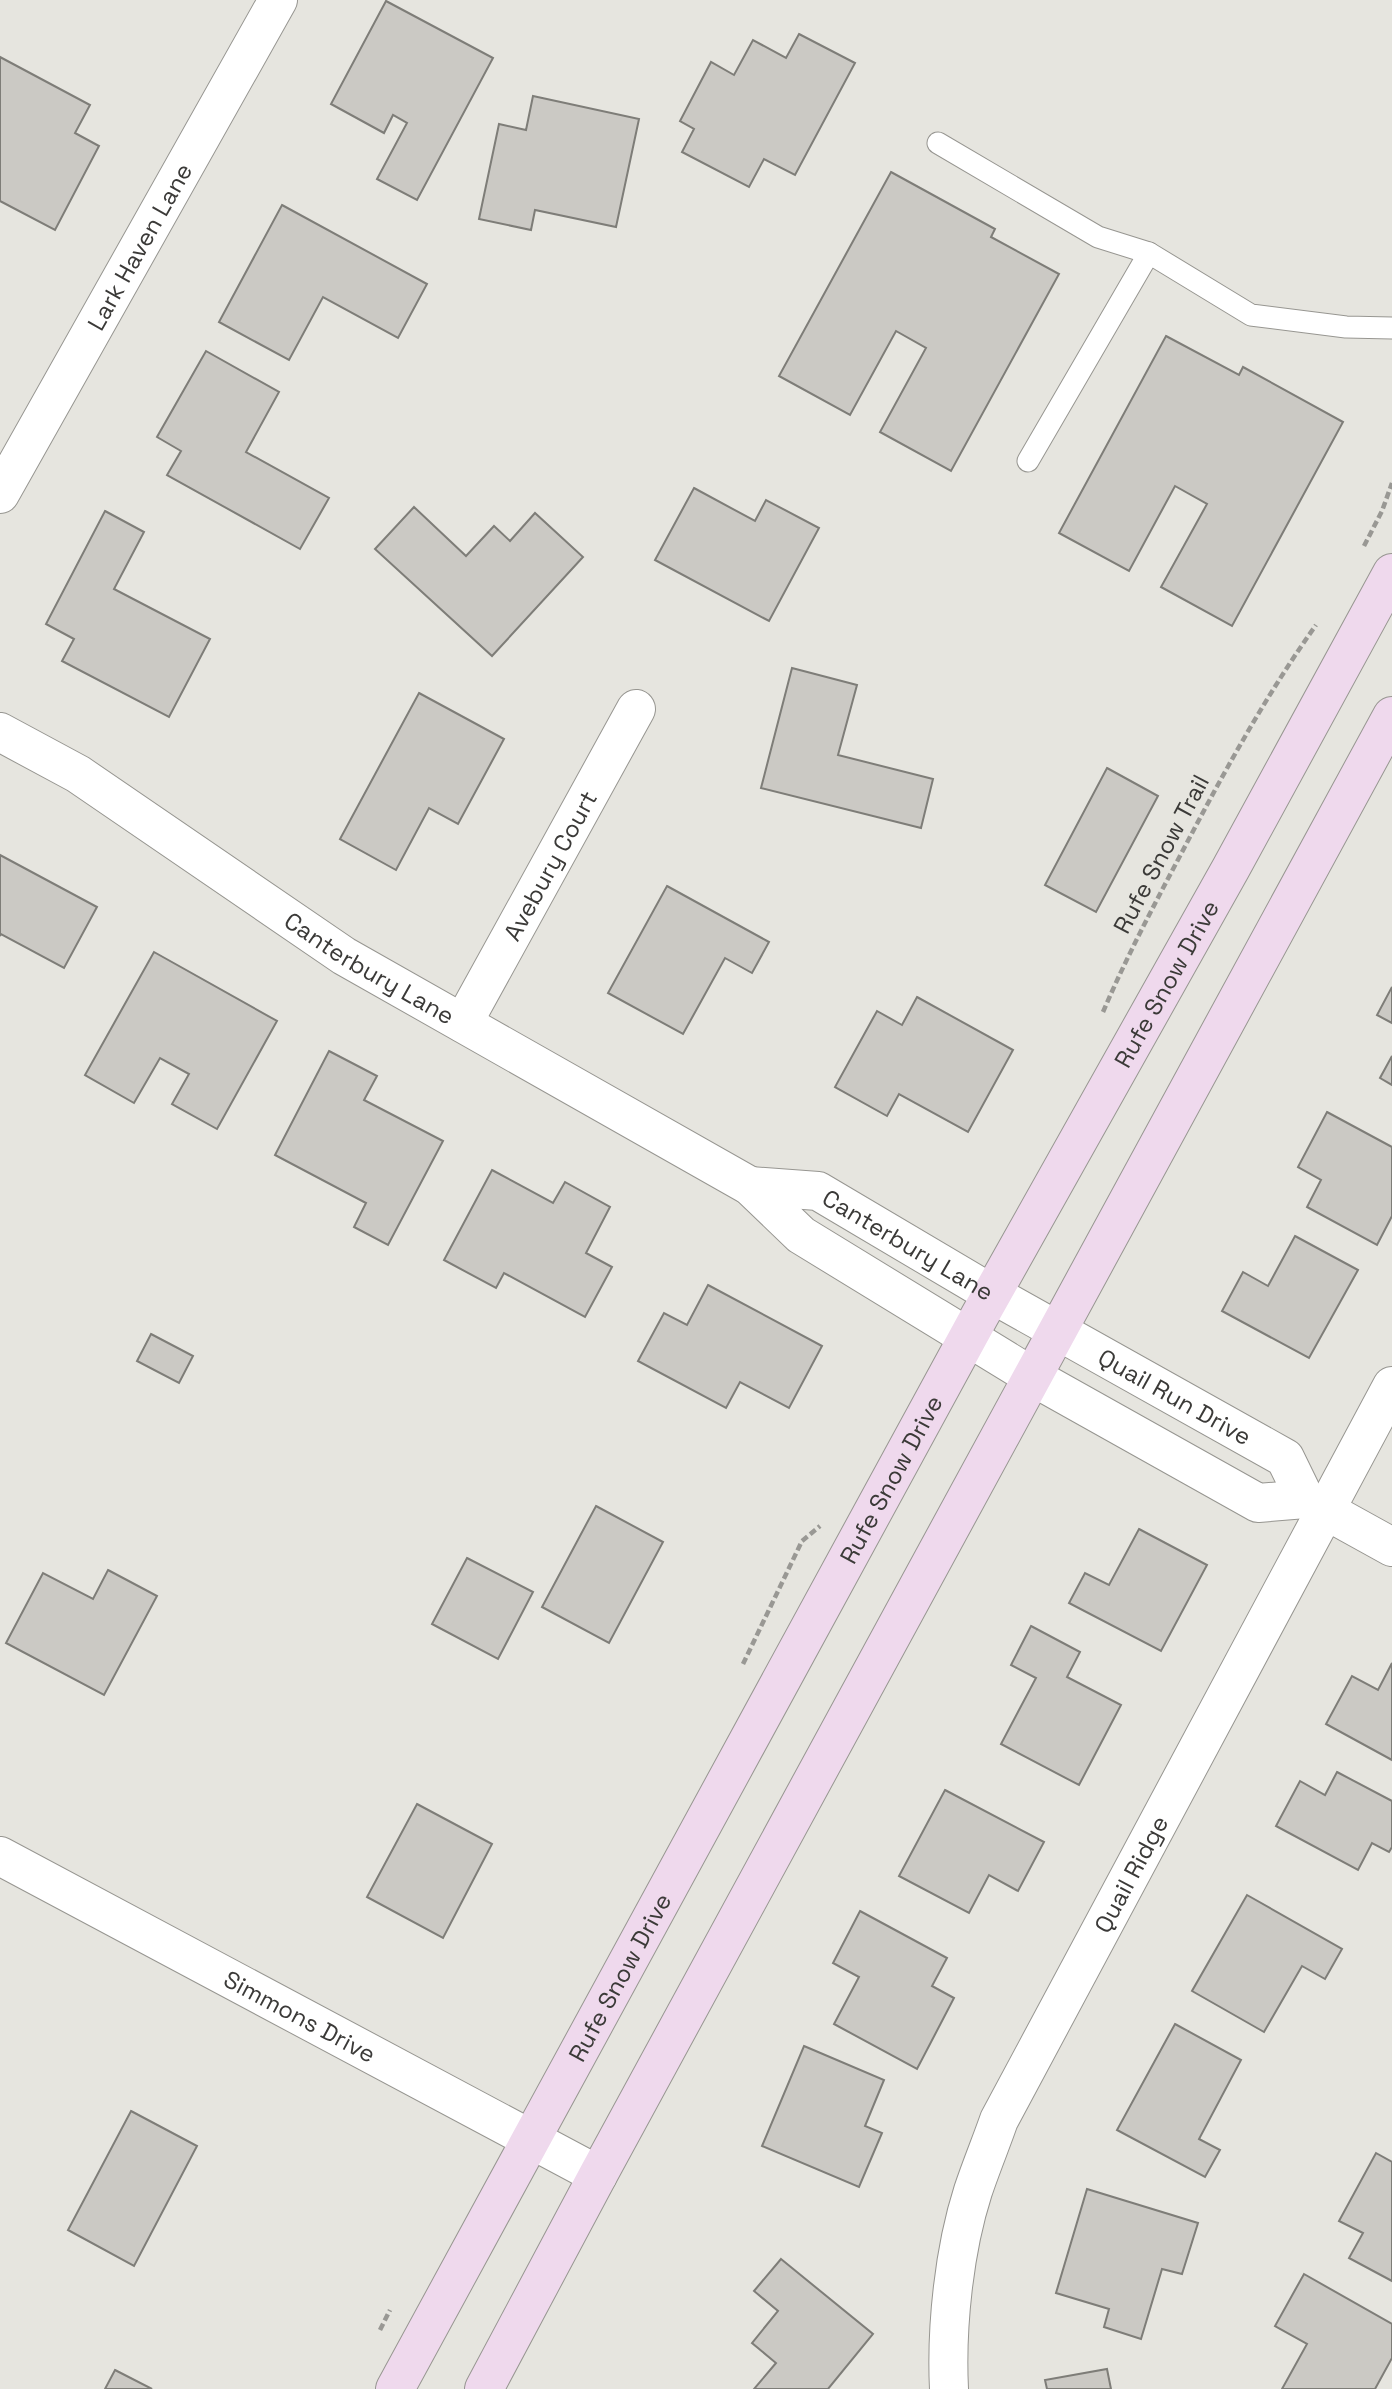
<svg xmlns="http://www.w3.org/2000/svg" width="1392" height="2389" viewBox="0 0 1392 2389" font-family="'Space Grotesk',sans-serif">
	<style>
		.building { fill: #cbc9c4; stroke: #7e7d78; stroke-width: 2 }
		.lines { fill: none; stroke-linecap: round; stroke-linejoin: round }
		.service-casing { stroke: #979691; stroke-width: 23 }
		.minor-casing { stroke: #979691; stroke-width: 40 }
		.secondary-casing { stroke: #979691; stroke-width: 40 }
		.path { stroke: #999894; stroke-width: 4.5; stroke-dasharray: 7 3.5; stroke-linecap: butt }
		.service { stroke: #fff; stroke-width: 21 }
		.minor { stroke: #fff; stroke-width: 38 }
		.secondary { stroke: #efd9ed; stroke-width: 38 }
		.labels { text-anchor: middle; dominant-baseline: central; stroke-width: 5; stroke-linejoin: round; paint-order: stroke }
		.street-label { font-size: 24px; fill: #3b3a38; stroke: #e6e5df }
	</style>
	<rect width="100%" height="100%" fill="#e6e5df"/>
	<g class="building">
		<path d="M386,1L493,58L417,200L377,179L407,123L393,115L384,133L331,104Z"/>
		<path d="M799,34L855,63L795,175L764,159L749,187L682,152L694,129L680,121L711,62L734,75L753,40L786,58Z"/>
		<path d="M0,57L90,105L75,133L99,146L55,230L0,201Z"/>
		<path d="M533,96L639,119L616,227L535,210L531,230L479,219L499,124L526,130Z"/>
		<path d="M891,172L995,229L991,237L1059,274L951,471L880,432L926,348L896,331L850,415L779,376Z"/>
		<path d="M282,205L427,284L398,338L323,297L289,360L219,322Z"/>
		<path d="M1166,336L1239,375L1243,367L1343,422L1232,626L1161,587L1207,504L1175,486L1129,571L1059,533Z"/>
		<path d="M206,351L279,392L246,452L329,498L300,549L167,475L181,451L157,437Z"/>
		<path d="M694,488L755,521L766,500L819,528L769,621L655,560Z"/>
		<path d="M414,507L466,556L494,526L510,541L535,513L583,557L492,656L375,549Z"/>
		<path d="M105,511L144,532L114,589L210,639L169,717L62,661L74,639L46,624Z"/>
		<path d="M792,668L857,685L838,755L933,779L921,828L761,788Z"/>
		<path d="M419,693L504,739L458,824L429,808L396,870L340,839Z"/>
		<path d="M1107,768L1158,796L1096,912L1045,885Z"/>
		<path d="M0,855L97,907L64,968L1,934L0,936Z"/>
		<path d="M667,886L769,942L752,973L725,958L683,1034L608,993Z"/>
		<path d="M154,952L277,1021L217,1129L172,1104L189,1074L160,1058L134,1103L85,1075Z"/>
		<path d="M1392,987V1023L1377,1015Z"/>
		<path d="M917,997L1013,1050L968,1132L899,1094L887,1116L835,1087L877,1011L902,1025Z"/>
		<path d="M329,1051L377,1076L364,1100L443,1141L388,1245L354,1227L366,1203L275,1155Z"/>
		<path d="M1392,1056V1085L1380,1078Z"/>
		<path d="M1327,1112L1392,1147V1216L1377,1245L1307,1207L1321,1180L1298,1167Z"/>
		<path d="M492,1170L553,1203L565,1182L610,1207L586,1253L612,1267L585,1317L504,1273L496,1288L444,1260Z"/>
		<path d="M1295,1236L1358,1270L1309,1358L1222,1311L1243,1272L1268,1286Z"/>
		<path d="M708,1285L822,1346L789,1408L740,1382L726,1408L638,1361L664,1313L687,1325Z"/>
		<path d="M151,1334L193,1356L179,1383L137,1361Z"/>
		<path d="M596,1506L663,1542L609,1643L542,1607Z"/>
		<path d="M1139,1529L1207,1565L1161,1651L1069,1603L1085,1573L1109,1585Z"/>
		<path d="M467,1558L533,1592L498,1659L432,1624Z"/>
		<path d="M108,1570L157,1596L104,1695L6,1643L43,1573L93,1599Z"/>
		<path d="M1031,1626L1080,1652L1067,1677L1121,1705L1079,1785L1001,1744L1036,1678L1011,1665Z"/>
		<path d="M1392,1663V1760L1326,1724L1352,1676L1378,1690Z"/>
		<path d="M1337,1772L1392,1801V1847L1389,1852L1372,1843L1358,1870L1276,1826L1300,1781L1325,1795Z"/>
		<path d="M945,1790L1044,1842L1018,1891L989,1875L969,1913L899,1876Z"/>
		<path d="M417,1804L492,1844L443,1938L367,1897Z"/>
		<path d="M1247,1895L1342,1949L1325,1979L1302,1966L1264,2032L1192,1991Z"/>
		<path d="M860,1911L947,1958L932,1986L954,1998L917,2069L834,2024L859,1977L833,1963Z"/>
		<path d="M1175,2024L1241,2060L1199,2139L1220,2150L1205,2177L1117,2130Z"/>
		<path d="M804,2046L884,2080L865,2126L882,2133L859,2187L762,2146Z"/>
		<path d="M131,2111L197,2146L134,2266L68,2230Z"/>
		<path d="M1376,2153L1392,2162V2281L1349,2258L1363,2233L1339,2221Z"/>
		<path d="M1087,2189L1198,2223L1182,2274L1162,2269L1141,2339L1104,2327L1109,2309L1056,2293Z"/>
		<path d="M781,2259L873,2334L828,2389H754L776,2363L752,2343L778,2311L754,2291Z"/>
		<path d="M1304,2274L1392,2324V2358L1375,2389H1282L1307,2344L1275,2326Z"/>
		<path d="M1107,2369L1111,2389H1047L1045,2380Z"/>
		<path d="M115,2370L152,2389H105Z"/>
	</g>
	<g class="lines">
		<g class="service-casing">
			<g id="service">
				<path d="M938,143L1098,237L1149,253"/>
				<path d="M1028,461L1149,253L1251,315L1346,327L1392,328"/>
			</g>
		</g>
		<g class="minor-casing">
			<g id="minor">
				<path id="s1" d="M0,494L278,0"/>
				<path id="s2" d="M0,732L78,774L344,956L750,1186L801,1235L1033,1377L1258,1503L1305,1499L1392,1547"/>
				<path id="s3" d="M463,1023L636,709"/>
				<path id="s4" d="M750,1186L818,1191L992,1294L1285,1458L1305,1499"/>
				<path id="s5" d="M0,1856L598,2175"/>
				<path id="s6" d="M949,2389C946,2327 954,2250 973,2191C981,2167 991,2143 999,2120L1392,1386"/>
			</g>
		</g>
		<g class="secondary-casing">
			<g id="secondary">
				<path id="s7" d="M395,2389L979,1317L1231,868L1392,573"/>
				<path d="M484,2389L598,2175L1392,716"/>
			</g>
		</g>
		<g class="path">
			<path d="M1364,546L1382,511L1392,483"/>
			<path d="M1103,1012C1129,951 1160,894 1191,835C1229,763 1269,691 1316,625"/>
			<path d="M743,1664L802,1541L820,1526"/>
			<path d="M380,2330L390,2310"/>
		</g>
		<use href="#service" class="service"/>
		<use href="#minor" class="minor"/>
		<use href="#secondary" class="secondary"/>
	</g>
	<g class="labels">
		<g class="street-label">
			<text stroke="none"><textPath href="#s1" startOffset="284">Lark Haven Lane</textPath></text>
			<text transform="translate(1161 854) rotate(-62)">Rufe Snow Trail</text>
			<text stroke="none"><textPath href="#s3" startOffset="180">Avebury Court</textPath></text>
			<text stroke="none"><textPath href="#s2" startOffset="439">Canterbury Lane</textPath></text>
			<text stroke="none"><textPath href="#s7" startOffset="1603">Rufe Snow Drive</textPath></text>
			<text stroke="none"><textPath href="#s4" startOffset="173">Canterbury Lane</textPath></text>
			<text stroke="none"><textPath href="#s4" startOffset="480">Quail Run Drive</textPath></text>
			<text stroke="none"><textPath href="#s7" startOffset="1036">Rufe Snow Drive</textPath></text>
			<text stroke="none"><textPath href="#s6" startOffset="555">Quail Ridge</textPath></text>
			<text stroke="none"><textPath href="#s7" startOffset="469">Rufe Snow Drive</textPath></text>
			<text stroke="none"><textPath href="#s5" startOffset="340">Simmons Drive</textPath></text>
		</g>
	</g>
</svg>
